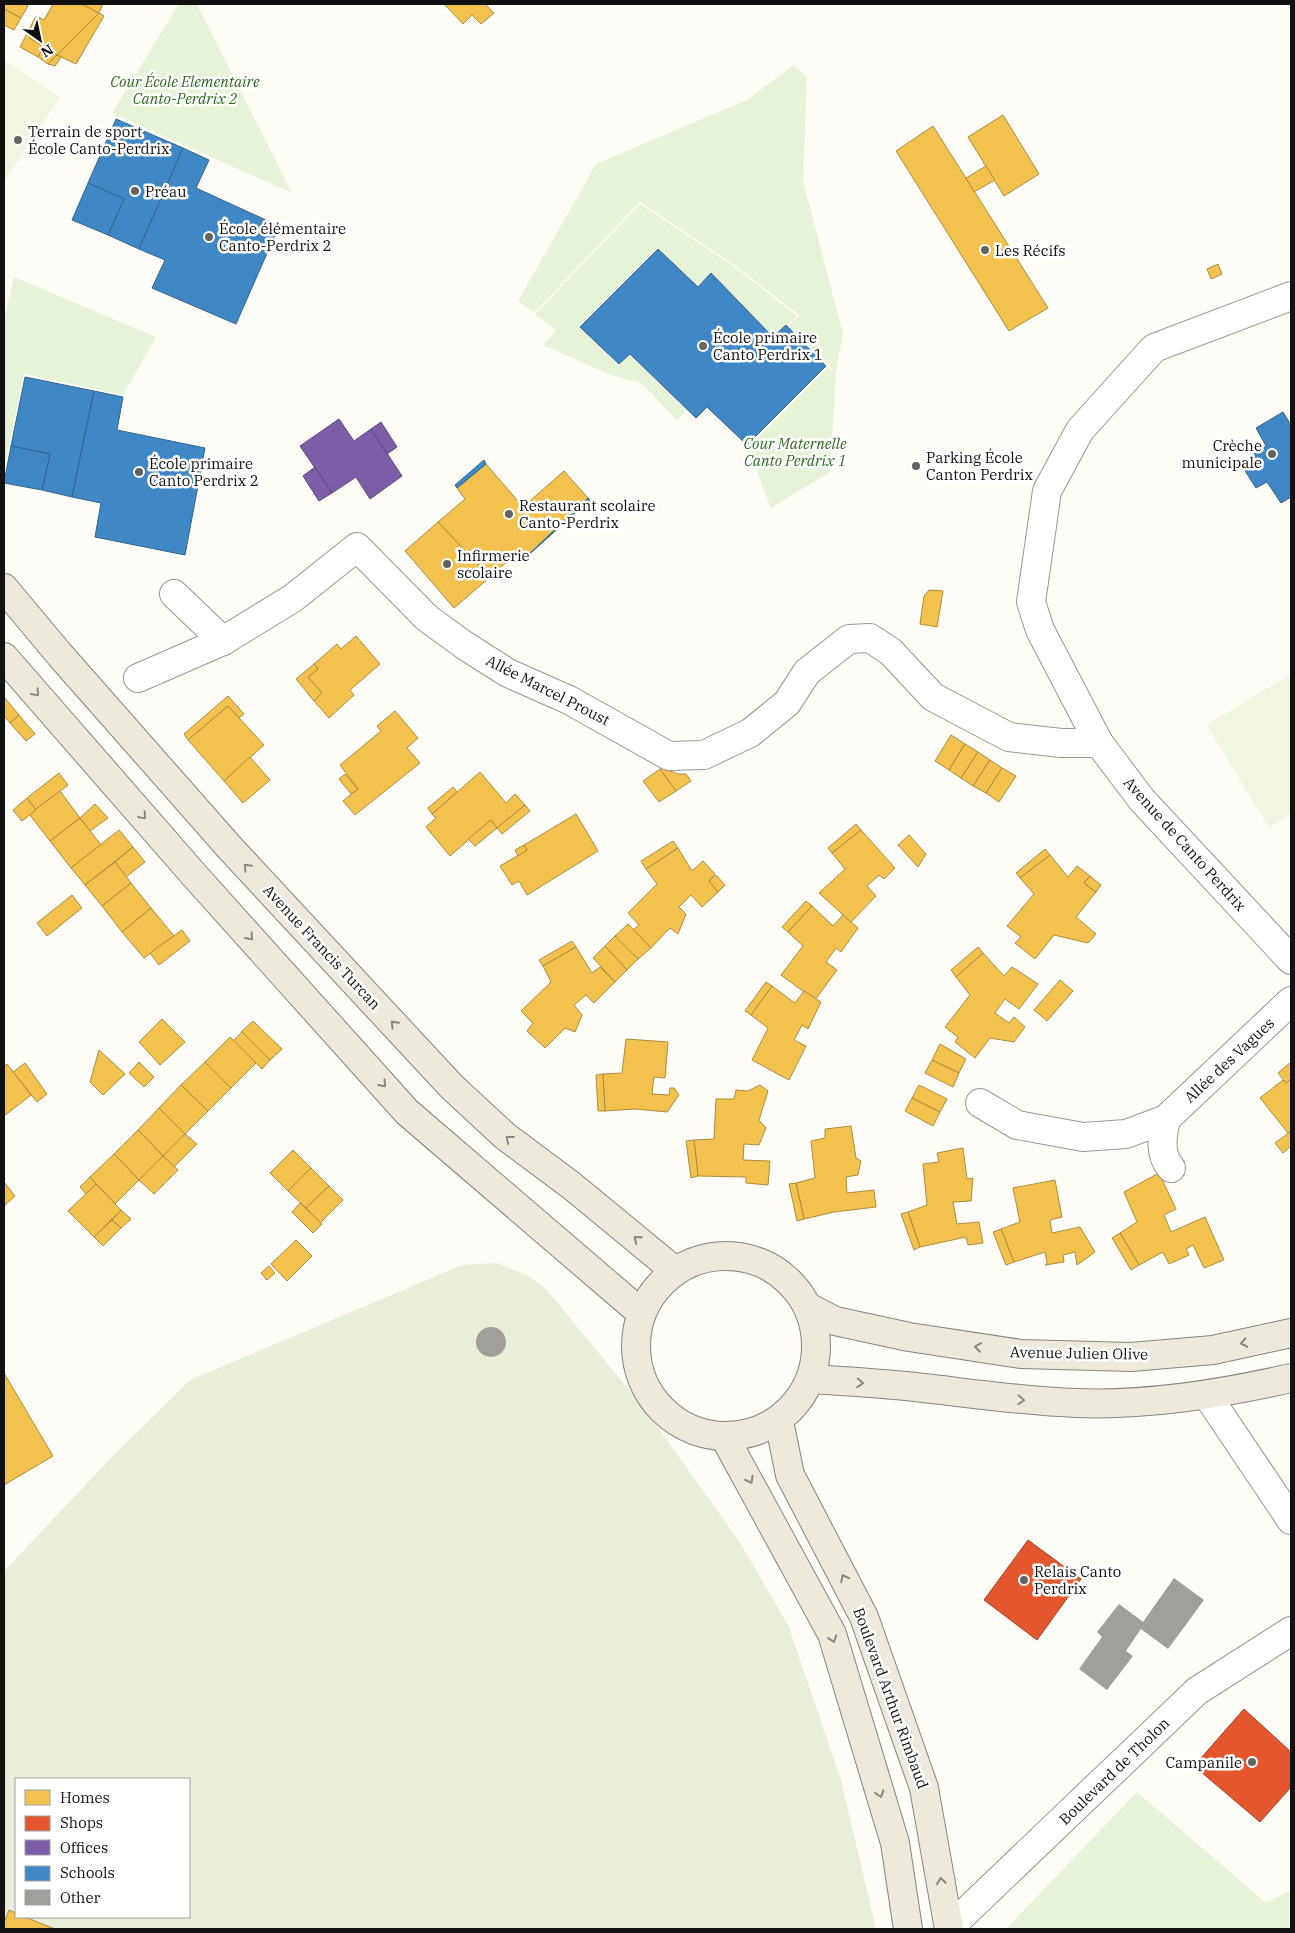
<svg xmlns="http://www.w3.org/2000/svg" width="1295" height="1933" viewBox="0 0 1295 1933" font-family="'IBM Plex Serif',serif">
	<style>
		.green { fill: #e7f3d7 }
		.cemetery { fill: #e9eedb; fill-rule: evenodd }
		.pitch { fill: #f0f6e1 }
		.homes { fill: #f2c14e; stroke: #ae8c3c }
		.shops { fill: #e4572e; stroke: #a54225 }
		.offices { fill: #7b5ea7; stroke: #5b477a }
		.schools { fill: #3f88c5; stroke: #31648f }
		.building { fill: #a19f9c }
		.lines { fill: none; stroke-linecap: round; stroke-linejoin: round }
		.minor-casing { stroke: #979795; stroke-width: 30 }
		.major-casing { stroke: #858482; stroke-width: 30 }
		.minor { stroke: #fffffe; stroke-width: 28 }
		.major { stroke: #ede9dc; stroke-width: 28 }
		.oneway { stroke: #8a8881 }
		.poi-dot { fill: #646362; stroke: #fff; stroke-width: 2 }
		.labels { text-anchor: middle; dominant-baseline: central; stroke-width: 5; stroke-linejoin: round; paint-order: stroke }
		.park-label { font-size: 15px; font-style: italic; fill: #2f6b1f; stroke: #fff }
		.poi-label { font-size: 15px; fill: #111; stroke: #fff; text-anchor: start }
		.street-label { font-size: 15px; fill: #111; stroke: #fff }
	</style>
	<rect width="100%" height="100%" fill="#fdfcf7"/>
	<g class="green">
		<path d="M179,4H197L292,193L112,113Z"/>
		<path d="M794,65L807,77L803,181L843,334L836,373L789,325L799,315L737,267L640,202L534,313L518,301L596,164L747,100Z"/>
		<path d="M640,204L736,268L797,316L773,336L712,273L698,286L657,248L579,326L619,365L630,355L687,411L677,420L641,383L611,375L543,345L557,330L535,314Z"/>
		<path d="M14,277L156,337L123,395L24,374L4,470V321Z"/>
		<path d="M828,367L836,374L830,472L771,508L748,448Z"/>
		<path d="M1137,1792L1266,1903L1291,1890V1929H1006Z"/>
	</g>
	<path class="cemetery" d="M497,1263L527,1275L546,1289L643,1407L739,1541L788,1625L841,1780L876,1929H4V1571L111,1458L190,1380L462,1265ZM16,1779H189V1917H16Z"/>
	<g class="pitch">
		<path d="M4,60L60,97L4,182Z"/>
		<path d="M1291,674V814L1269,828L1207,725Z"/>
	</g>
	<g class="homes">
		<path d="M4,4H25L28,6L21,18L4,9Z"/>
		<path d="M53,4H82L99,13L57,55L29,38L40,18L44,20Z"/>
		<path d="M82,4H103L99,13Z"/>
		<path d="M444,4H485L494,13L481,24L472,15L463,24Z"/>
		<path d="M4,9L21,18L14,30L4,25Z"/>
		<path d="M99,13L104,16L76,64L57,55Z"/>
		<path d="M36,16L40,18L29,38L44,47L38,57L20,47Z"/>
		<path d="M44,47L57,55L48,64L38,57Z"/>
		<path d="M57,55L61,57L55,66L48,64Z"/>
		<path d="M1003,115L1039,174L1004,196L968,137Z"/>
		<path d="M933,126L1048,308L1009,331L896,151Z"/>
		<path d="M986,166L995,180L974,192L966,178Z"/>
		<path d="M1218,264L1222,274L1211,279L1207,269Z"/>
		<path d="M486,464L523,507L564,471L588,498L524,559L518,552L490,577L438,522L465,499L457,488Z"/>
		<path d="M438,522L490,577L454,608L405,551Z"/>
		<path d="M929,590L943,591L937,627L920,624L924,596Z"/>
		<path d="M356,636L380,664L350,690L354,695L329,718L314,701L322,693L308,677L318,669L314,664L337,644L341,649Z"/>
		<path d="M314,664L318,669L308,677L322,693L314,701L296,679Z"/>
		<path d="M228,696L244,714L239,718L228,706L188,740L184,734Z"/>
		<path d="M4,697L19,715L10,723L4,716Z"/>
		<path d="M228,706L264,745L224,781L188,740Z"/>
		<path d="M395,711L418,738L407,748L420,763L355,815L343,801L358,789L340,765L381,731L377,726Z"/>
		<path d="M19,715L35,734L26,741L10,723Z"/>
		<path d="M951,735L965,744L949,770L935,761Z"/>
		<path d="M965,744L978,752L961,778L949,770Z"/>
		<path d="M978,752L990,760L973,786L961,778Z"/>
		<path d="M250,757L270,780L243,803L224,781Z"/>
		<path d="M990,760L1002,768L986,793L973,786Z"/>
		<path d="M663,768L678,774H686L691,781L676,791L660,769Z"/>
		<path d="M1002,768L1016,776L999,802L986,793Z"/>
		<path d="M660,769L676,791L659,802L643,781Z"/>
		<path d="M480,772L506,803L515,794L525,805L497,828L491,820L450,856L426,827L436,818L432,814Z"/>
		<path d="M59,773L68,785L36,810L27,798Z"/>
		<path d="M345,774L358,789L351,794L339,779Z"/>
		<path d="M453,787L457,792L432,814L428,808Z"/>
		<path d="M60,791L80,818L50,841L29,814Z"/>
		<path d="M27,798L36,810L22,821L13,810Z"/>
		<path d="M95,804L108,818L90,831L80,818Z"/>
		<path d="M525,805L530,811L502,834L497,828Z"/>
		<path d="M576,814L598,851L527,895L519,881L512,885L500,866L527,850L524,845Z"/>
		<path d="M80,818L101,845L71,868L50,841Z"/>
		<path d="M491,820L497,828L475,846L468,839Z"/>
		<path d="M856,824L861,830L832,853L828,848Z"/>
		<path d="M119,830L133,847L85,885L71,868Z"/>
		<path d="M861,830L895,868L884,879L879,875L867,886L876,896L851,922L819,893L845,869L832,853Z"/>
		<path d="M909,835L926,854L918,867L898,845Z"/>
		<path d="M673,841L678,848L646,869L641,861Z"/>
		<path d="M524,845L527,850L518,856L515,850Z"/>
		<path d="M133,847L145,862L126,877L115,862Z"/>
		<path d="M678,848L692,871L703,861L715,874L709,881L718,892L702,907L691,895L679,907L686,914L678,934L670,928L651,948L633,930L639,925L628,913L657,884L646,869Z"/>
		<path d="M1045,849L1050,855L1020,878L1016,873Z"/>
		<path d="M1050,855L1068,877L1077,866L1090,876L1084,883L1096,892L1076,917L1096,934L1088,943L1054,935L1035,959L1015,943L1021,937L1007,926L1034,894L1020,878Z"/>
		<path d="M115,862L131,883L102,906L85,885Z"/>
		<path d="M716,875L725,885L718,892L709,881Z"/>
		<path d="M1090,876L1101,885L1096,892L1084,883Z"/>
		<path d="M131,883L151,908L122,932L102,906Z"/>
		<path d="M72,895L82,908L47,936L37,923Z"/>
		<path d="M806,901L812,906L788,932L782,927Z"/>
		<path d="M812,906L833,926L843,915L858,928L841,952L836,948L826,962L837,970L815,1000L781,975L803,946L788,932Z"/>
		<path d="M151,908L174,936L144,958L122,932Z"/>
		<path d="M628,924L651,948L638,959L615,936Z"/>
		<path d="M182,930L190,941L159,965L150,953Z"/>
		<path d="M615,936L638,959L627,970L605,946Z"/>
		<path d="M572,941L576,947L543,966L539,960Z"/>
		<path d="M605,946L627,970L615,982L593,958Z"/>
		<path d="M576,947L592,973L600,967L615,982L594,1003L586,995L574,1005L582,1015L575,1032L565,1028L545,1048L527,1031L533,1023L521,1011L551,982L543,966Z"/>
		<path d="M978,947L983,953L956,977L951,970Z"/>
		<path d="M983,953L1004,976L1012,967L1038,984L1019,1009L1005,999L995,1013L1009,1023L1014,1017L1025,1027L1014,1042L990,1038L975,1058L955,1042L958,1037L945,1027L970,995L956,977Z"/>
		<path d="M1060,980L1073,991L1047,1021L1034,1010Z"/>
		<path d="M766,982L772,986L751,1015L745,1011Z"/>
		<path d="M772,986L795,1003L804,991L821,1002L808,1029L802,1025L794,1040L806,1046L789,1080L752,1060L768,1028L751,1015Z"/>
		<path d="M162,1019L185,1042L160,1065L139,1042Z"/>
		<path d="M253,1021L282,1049L270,1060L241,1032Z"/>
		<path d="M242,1032L270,1060L262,1069L233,1041Z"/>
		<path d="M230,1037L256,1063L231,1088L205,1062Z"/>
		<path d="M626,1039L668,1042L665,1078L654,1077L652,1094L669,1095L670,1088H674L679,1095L667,1112L635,1109L605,1111L603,1074L622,1073Z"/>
		<path d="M940,1044L966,1059L959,1073L932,1060Z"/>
		<path d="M99,1050L125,1074L103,1095L90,1082Z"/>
		<path d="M932,1060L959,1073L953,1087L925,1073Z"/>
		<path d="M139,1062L154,1077L144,1087L129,1073Z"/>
		<path d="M205,1062L231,1088L208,1111L181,1085Z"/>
		<path d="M1291,1062V1079L1286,1083L1278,1073Z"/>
		<path d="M25,1063L47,1094L37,1102L13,1072Z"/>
		<path d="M7,1064L31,1095L4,1116V1067Z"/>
		<path d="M603,1074L605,1111H598L596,1075Z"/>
		<path d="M1291,1079V1131L1288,1133L1260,1098L1283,1080L1286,1083Z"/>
		<path d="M181,1085L208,1111L185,1134L159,1108Z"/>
		<path d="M760,1085L768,1091L759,1120L766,1128L759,1145L744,1144L743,1160L770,1161L768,1185L746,1183V1177L698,1176L694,1140L714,1139L716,1099H734L736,1090L748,1091Z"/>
		<path d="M919,1085L947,1099L940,1112L912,1098Z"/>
		<path d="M912,1098L940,1112L933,1126L905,1111Z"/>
		<path d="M159,1108L185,1134L163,1156L138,1130Z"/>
		<path d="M851,1126L856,1158L861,1161L858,1175L846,1177L847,1193L874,1190L876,1207L834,1212L804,1219L796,1183L815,1178L811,1141L825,1138V1129Z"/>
		<path d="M138,1130L163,1156L139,1180L114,1154Z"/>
		<path d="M1291,1131V1146L1283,1153L1275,1143Z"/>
		<path d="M185,1134L197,1144L174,1167L163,1156Z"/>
		<path d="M694,1140L698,1176L691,1178L686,1141Z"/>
		<path d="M963,1148L967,1179L973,1178L971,1201L953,1202L957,1224L979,1222L983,1243L968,1245L966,1237L920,1247L908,1212L927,1205L923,1164L939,1162L937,1153Z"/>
		<path d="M293,1150L311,1168L288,1191L270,1173Z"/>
		<path d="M114,1154L139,1180L115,1204L90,1177Z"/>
		<path d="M163,1156L178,1170L154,1194L139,1180Z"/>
		<path d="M311,1168L329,1186L306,1208L288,1191Z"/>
		<path d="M1159,1173L1176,1209L1164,1215L1171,1232L1205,1217L1224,1260L1204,1268L1193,1245L1186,1249L1189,1255L1169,1264L1163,1252L1139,1265L1120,1233L1137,1222L1124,1192Z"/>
		<path d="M90,1177L96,1184L86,1194L80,1187Z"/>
		<path d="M1055,1180L1062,1217L1050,1220L1052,1233L1080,1227L1095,1252L1077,1265L1075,1252L1063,1255L1064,1262L1045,1265L1047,1263L1045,1252L1014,1262L1001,1229L1020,1222L1013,1188Z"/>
		<path d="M4,1182L15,1196L4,1206Z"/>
		<path d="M796,1183L804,1219L797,1221L789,1184Z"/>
		<path d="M96,1184L121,1210L94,1237L68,1211Z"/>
		<path d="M329,1186L343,1200L320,1223L306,1208Z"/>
		<path d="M300,1203L322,1224L313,1233L292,1212Z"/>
		<path d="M121,1210L131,1219L121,1228L112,1220Z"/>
		<path d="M908,1212L920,1247L914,1250L901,1214Z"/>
		<path d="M112,1220L121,1228L103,1246L94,1237Z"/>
		<path d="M1001,1229L1014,1262L1006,1265L993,1232Z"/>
		<path d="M1120,1233L1139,1265L1131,1270L1112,1238Z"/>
		<path d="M296,1240L312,1256L287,1281L271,1264Z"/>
		<path d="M269,1266L275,1273L267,1280L261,1273Z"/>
		<path d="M4,1373L53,1456L4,1485Z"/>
		<path d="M9,1910L16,1913V1917H25L55,1929H4V1923Z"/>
	</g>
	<g class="shops">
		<path d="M1028,1540L1081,1579L1037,1640L984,1600Z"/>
		<path d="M1244,1709L1291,1752V1787L1260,1822L1194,1766Z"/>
	</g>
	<g class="offices">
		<path d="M339,419L354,441L371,429L402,476L370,499L356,477L332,493L300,446Z"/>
		<path d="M381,422L397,447L387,454L371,429Z"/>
		<path d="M315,467L332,493L319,501L303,476Z"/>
	</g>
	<g class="schools">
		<path d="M116,119L183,148L139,249L108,235L124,199L88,183Z"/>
		<path d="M183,148L209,160L196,188L279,226L236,324L152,288L165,260L139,249Z"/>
		<path d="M88,183L124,199L108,235L72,220Z"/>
		<path d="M658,249L698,287L711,273L773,337L786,325L826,366L747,445L707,407L696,418L630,354L619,364L580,327Z"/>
		<path d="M25,377L94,391L72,497L42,490L50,454L11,446Z"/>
		<path d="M94,391L123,397L117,430L205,448L185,555L95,537L101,503L72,497Z"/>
		<path d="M1283,412L1291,425V497L1281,503L1267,482L1256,488L1240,463L1266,446L1256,428Z"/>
		<path d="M11,446L50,454L42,490L4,483Z"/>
		<path d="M484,460L486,464L457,488L455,485Z"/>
		<path d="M588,498L590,500L524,559Z"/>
	</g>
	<g class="building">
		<circle cx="491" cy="1342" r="15"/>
		<path d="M1174,1578L1204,1600L1168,1649L1141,1629L1126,1651L1133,1656L1107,1690L1079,1669L1102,1637L1097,1632L1119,1604L1143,1622Z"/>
	</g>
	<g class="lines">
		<g class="minor-casing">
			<g id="minor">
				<path d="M1291,296L1154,348L1080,430L1047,491L1031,602L1040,630L1099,743L1142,800L1291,960"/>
				<path d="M174,594L223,641"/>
				<path d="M138,678L223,641L293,598L357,547L427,618L464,645L508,673L569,700L669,756L704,755L750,733L787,703L807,672L849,639L870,638L891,652L933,697L1009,737L1061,743H1099"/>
				<path d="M980,1103L1017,1125L1083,1137L1126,1134L1166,1119L1291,1001"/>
				<path d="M1166,1119C1162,1137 1159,1154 1171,1168"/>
				<path d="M1207,1395L1291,1520"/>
				<path d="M949,1928L1197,1691L1291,1631"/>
			</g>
		</g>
		<g class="major-casing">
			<g id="major">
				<path d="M4,588L60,655L230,848L452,1087L505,1136L572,1186L674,1270"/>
				<path d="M4,657L195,876L407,1112L640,1312"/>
				<circle cx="726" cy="1346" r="90"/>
				<path d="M810,1308L835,1321L909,1337L1021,1354L1131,1357L1213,1350L1291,1333"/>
				<path d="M811,1379C843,1381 875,1383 906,1386C963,1392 1019,1401 1076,1403C1148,1406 1221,1394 1291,1378"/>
				<path d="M779,1421L790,1475L864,1617L924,1788L949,1929"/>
				<path d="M725,1438L832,1634L895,1843L908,1929"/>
			</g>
		</g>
		<use href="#minor" class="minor"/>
		<use href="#major" class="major"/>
	</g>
	<defs><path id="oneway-chevron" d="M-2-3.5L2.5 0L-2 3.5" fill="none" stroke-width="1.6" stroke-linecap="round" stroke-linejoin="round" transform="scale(1.25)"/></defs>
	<g class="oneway">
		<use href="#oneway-chevron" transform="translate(36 693) rotate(49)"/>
		<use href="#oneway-chevron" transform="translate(143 816) rotate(49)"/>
		<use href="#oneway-chevron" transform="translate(247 867) rotate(-133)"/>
		<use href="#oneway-chevron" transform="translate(250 937) rotate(48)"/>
		<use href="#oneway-chevron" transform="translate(394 1024) rotate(-133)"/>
		<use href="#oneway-chevron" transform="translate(383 1084) rotate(48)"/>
		<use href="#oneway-chevron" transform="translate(509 1139) rotate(-142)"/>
		<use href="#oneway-chevron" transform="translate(637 1239) rotate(-141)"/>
		<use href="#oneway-chevron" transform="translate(1244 1343) rotate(168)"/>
		<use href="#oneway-chevron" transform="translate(978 1347) rotate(-171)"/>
		<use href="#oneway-chevron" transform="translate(860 1383) rotate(4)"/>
		<use href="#oneway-chevron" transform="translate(1021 1400) rotate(3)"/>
		<use href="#oneway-chevron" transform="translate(750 1480) rotate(62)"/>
		<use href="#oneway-chevron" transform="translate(844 1578) rotate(-118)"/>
		<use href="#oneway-chevron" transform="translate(833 1639) rotate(71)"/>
		<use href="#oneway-chevron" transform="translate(880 1794) rotate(73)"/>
		<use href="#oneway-chevron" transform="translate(941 1881) rotate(-99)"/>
	</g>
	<g class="poi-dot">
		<circle cx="18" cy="140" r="5"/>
		<circle cx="135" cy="191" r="5"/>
		<circle cx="209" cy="237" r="5"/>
		<circle cx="985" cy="250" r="5"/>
		<circle cx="703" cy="346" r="5"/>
		<circle cx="1272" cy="454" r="5"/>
		<circle cx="916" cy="466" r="5"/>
		<circle cx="139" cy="472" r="5"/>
		<circle cx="509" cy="514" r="5"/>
		<circle cx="447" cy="564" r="5"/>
		<circle cx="1024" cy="1580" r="5"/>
		<circle cx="1252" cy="1762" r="5"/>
	</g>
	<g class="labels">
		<g class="park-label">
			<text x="185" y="81">Cour École Elementaire<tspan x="185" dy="17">Canto-Perdrix 2</tspan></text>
			<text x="795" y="443">Cour Maternelle<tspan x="795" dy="17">Canto Perdrix 1</tspan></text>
		</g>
		<g class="poi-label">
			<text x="28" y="131">Terrain de sport<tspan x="28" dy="17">École Canto-Perdrix</tspan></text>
			<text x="145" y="191">Préau</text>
			<text x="219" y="228">École élémentaire<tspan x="219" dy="17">Canto-Perdrix 2</tspan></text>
			<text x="995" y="250">Les Récifs</text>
			<text x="713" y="337">École primaire<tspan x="713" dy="17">Canto Perdrix 1</tspan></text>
			<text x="1262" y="445" text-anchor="end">Crèche<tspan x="1262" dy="17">municipale</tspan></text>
			<text x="926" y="457">Parking École<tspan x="926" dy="17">Canton Perdrix</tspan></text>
			<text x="149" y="463">École primaire<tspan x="149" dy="17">Canto Perdrix 2</tspan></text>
			<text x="519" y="505">Restaurant scolaire<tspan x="519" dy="17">Canto-Perdrix</tspan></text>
			<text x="457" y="555">Infirmerie<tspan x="457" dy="17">scolaire</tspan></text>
			<text x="1034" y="1571">Relais Canto<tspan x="1034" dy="17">Perdrix</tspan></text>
			<text x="1242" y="1762" text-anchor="end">Campanile</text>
		</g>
		<g class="street-label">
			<text transform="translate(548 690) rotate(27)">Allée Marcel Proust</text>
			<text transform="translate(1185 844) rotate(48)">Avenue de Canto Perdrix</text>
			<text transform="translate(322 947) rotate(47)">Avenue Francis Turcan</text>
			<text transform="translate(1229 1060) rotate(-43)">Allée des Vagues</text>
			<text transform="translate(1079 1353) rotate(1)">Avenue Julien Olive</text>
			<text transform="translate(891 1698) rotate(70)">Boulevard Arthur Rimbaud</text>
			<text transform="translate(1114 1771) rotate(-44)">Boulevard de Tholon</text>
		</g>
	</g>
	<rect width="1295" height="1933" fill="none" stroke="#111111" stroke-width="10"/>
	<rect x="15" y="1778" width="175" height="140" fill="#ffffff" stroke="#a0a0a0"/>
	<rect x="25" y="1790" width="25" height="15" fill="#f2c14e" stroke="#a0a0a0"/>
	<text x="60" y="1803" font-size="15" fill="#111111">Homes</text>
	<rect x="25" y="1816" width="25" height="15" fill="#e4572e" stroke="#a0a0a0"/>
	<text x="60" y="1828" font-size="15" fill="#111111">Shops</text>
	<rect x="25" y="1840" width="25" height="15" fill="#7b5ea7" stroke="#a0a0a0"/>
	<text x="60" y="1853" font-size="15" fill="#111111">Offices</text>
	<rect x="25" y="1866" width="25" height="15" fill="#3f88c5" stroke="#a0a0a0"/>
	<text x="60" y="1878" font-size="15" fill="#111111">Schools</text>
	<rect x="25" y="1890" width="25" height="15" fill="#a19f9c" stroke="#a0a0a0"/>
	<text x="60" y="1903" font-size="15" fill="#111111">Other</text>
	<g transform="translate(40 40) rotate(147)" stroke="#ffffff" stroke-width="4" paint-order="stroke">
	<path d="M0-4L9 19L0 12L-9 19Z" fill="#111111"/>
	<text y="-8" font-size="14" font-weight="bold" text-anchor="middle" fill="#111111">N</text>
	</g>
</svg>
